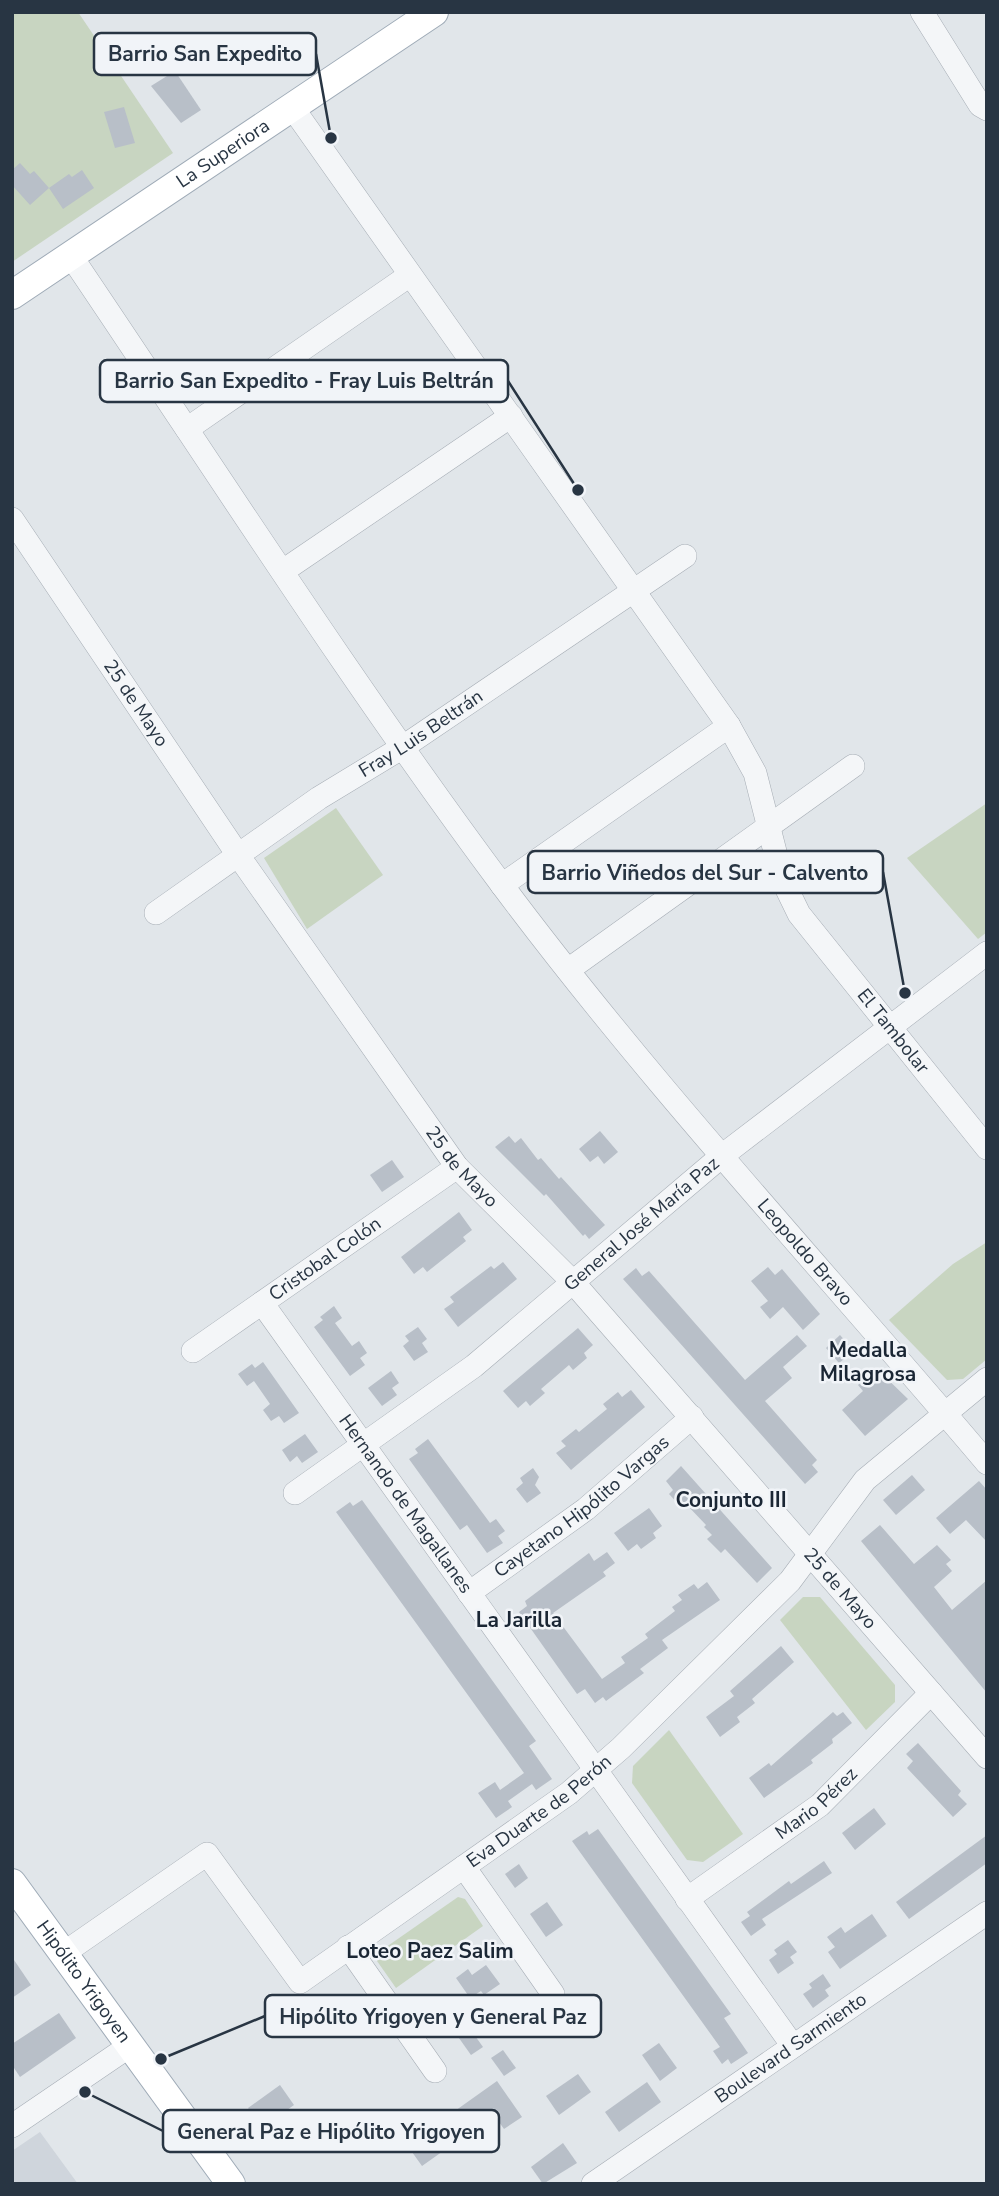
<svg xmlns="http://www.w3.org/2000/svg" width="999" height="2196" viewBox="0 0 999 2196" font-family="'Nunito Sans',sans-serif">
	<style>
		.built { fill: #cfd5dc }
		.green { fill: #c8d5c1 }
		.building { fill: #b8bfc8 }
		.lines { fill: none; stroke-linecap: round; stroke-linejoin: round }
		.minor-casing { stroke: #a6adb5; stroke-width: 24 }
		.major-casing { stroke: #9fabb7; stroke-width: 30 }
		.minor { stroke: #f4f6f8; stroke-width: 23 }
		.major { stroke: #fff; stroke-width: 28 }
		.labels { text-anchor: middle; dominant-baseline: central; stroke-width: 5; stroke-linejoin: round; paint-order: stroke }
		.street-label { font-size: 19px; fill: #283543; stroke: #f1f4f8 }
		.neighbourhood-label { font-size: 21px; font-weight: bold; fill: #1a2634; stroke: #f1f4f8 }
		.leader { fill: none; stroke: #283543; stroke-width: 2.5 }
		.callout-dot { fill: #283543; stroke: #f1f4f8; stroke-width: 2.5 }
		.callout { fill: #f1f4f8; stroke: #283543; stroke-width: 2.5 }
		.callout-label { font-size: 21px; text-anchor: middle; font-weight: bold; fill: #283543 }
	</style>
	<rect width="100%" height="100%" fill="#e1e6ea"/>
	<path class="built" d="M40,2132L78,2184H12V2151Z"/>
	<g class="green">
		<path d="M12,12H78L173,153L12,262Z"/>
		<path d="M987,803V932L978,939L907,858Z"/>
		<path d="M336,808L383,875L307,929L264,858Z"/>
		<path d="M987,1242V1359L963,1379L947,1380L889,1320L953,1264Z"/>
		<path d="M803,1597H820L895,1685V1702L866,1730L780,1620Z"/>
		<path d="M669,1730L743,1834L703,1862L687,1860L632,1783L633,1766Z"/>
		<path d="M458,1897L465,1899L483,1926L396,1988L377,1961L379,1952Z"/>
	</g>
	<g class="building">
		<path d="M175,71L201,110L181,123L151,86Z"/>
		<path d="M124,107L135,143L115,148L104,112Z"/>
		<path d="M20,163L30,174L34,171L49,188L30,205L12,185V170Z"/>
		<path d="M82,170L94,188L63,209L49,188L69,174L72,177Z"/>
		<path d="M600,1131L618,1152L604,1164L598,1156L590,1162L579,1149Z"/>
		<path d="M509,1136L515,1143L521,1138L538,1160L541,1158L559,1179L561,1177L605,1225L589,1239L585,1234L583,1236L546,1194L544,1196L495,1147Z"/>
		<path d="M392,1160L404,1177L382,1192L370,1175Z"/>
		<path d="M459,1212L472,1230L463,1237L466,1241L427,1272L423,1267L414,1274L401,1257Z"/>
		<path d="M503,1262L517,1279L458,1327L444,1309L454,1302L450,1297L491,1266L494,1269Z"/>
		<path d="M768,1267L775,1275L782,1269L820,1314L803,1330L783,1307L770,1319L760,1307L768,1301L751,1281Z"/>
		<path d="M636,1268L642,1276L649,1271L745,1380L797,1335L807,1346L783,1367L792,1378L765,1401L817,1460L812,1465L818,1472L805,1484L623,1279Z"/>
		<path d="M334,1306L342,1318L335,1323L352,1346L359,1341L367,1353L360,1358L365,1365L350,1376L314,1327L323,1320L320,1317Z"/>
		<path d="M418,1327L427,1339L422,1343L428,1352L414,1361L403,1346L409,1341L405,1336Z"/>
		<path d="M578,1328L593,1345L584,1353L587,1358L573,1370L569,1365L541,1389L545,1393L530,1406L526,1401L518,1408L503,1391Z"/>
		<path d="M840,1335L854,1351L839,1363L826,1348Z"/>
		<path d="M263,1362L299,1413L284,1423L279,1416L271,1421L263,1410L270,1404L254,1381L247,1386L238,1374L252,1364L255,1368Z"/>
		<path d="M877,1369L908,1399L865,1436L842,1410L863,1391L858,1385Z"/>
		<path d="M391,1371L399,1383L392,1388L397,1395L382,1406L368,1388Z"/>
		<path d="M631,1390L645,1407L571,1470L556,1453L566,1446L561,1441L576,1429L579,1432L607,1409L603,1404L618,1392L622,1397Z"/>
		<path d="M305,1434L318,1452L302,1463L297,1456L290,1462L282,1450Z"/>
		<path d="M428,1439L490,1523L496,1519L505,1531L498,1536L503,1543L487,1553L467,1525L460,1530L409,1459L418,1453L415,1449Z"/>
		<path d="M681,1466L772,1568L757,1583L725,1549L721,1553L707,1539L712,1535L704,1527L706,1525L686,1504L682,1508L669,1494L673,1490L666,1481Z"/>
		<path d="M533,1468L539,1477L535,1485L541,1493L527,1503L516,1489L523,1483L520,1478Z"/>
		<path d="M912,1475L925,1490L896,1515L883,1500Z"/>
		<path d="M979,1481L987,1490V1542L966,1520L950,1534L936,1518Z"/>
		<path d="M362,1500L536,1741L529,1746L552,1779L536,1790L532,1784L508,1801L512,1807L496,1818L478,1793L495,1782L500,1790L524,1773L336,1512L350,1502L353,1506Z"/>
		<path d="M649,1508L662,1526L653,1533L656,1538L641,1549L637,1544L628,1551L614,1533Z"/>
		<path d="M880,1525L914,1564L937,1545L951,1560L946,1564L952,1571L934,1587L952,1610L987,1580V1693L861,1541Z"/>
		<path d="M607,1552L615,1563L603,1572L606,1576L553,1613L602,1679L625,1663L621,1657L648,1638L645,1634L675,1611L672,1607L682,1600L678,1595L694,1584L698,1589L707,1582L720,1600L662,1640L668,1648L640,1669L644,1673L606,1701L603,1697L595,1703L585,1689L577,1694L519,1612L527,1606L525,1601L589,1553L594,1561Z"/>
		<path d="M781,1646L794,1662L752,1699L755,1703L737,1717L740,1722L720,1737L706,1717L734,1696L730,1691Z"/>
		<path d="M833,1712L837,1716L843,1712L852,1723L832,1739L833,1743L811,1760L813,1763L764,1798L749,1778L769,1763L771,1766Z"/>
		<path d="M918,1743L961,1791L958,1795L967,1804L953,1817L907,1768L913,1761L906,1754Z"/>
		<path d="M874,1808L886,1824L855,1850L842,1833Z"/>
		<path d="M598,1829L731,2014L724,2018L748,2053L731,2064L728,2059L722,2064L713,2051L720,2047L572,1841L587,1831L589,1835Z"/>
		<path d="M987,1835V1863L909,1919L896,1902Z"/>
		<path d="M824,1861L832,1873L762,1919L766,1925L751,1936L741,1922L750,1916L747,1912L789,1881L791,1884Z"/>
		<path d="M519,1864L528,1878L515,1888L505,1874Z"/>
		<path d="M547,1902L563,1925L546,1937L530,1914Z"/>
		<path d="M872,1914L887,1936L840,1969L828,1952L835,1947L827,1937L841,1927L845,1933Z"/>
		<path d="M788,1940L797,1952L790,1957L794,1963L778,1974L769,1960L777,1954L774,1950Z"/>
		<path d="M12,1957L31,1985L12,1998Z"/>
		<path d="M486,1965L500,1984L484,1995L481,1991L470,1998L456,1978L468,1969L472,1975Z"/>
		<path d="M823,1974L831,1986L825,1990L829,1996L813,2008L803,1994L812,1988L809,1984Z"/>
		<path d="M59,2013L76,2038L20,2077L12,2065V2044Z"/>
		<path d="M461,2016L483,2047L471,2055L449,2024Z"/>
		<path d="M659,2043L677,2068L660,2081L642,2055Z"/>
		<path d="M503,2050L516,2068L504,2076L491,2058Z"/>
		<path d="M578,2074L591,2092L559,2115L546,2096Z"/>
		<path d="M497,2081L522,2117L504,2129L494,2115L422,2166L407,2145Z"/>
		<path d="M647,2082L661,2102L619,2132L605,2112Z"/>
		<path d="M280,2085L294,2105L262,2128L248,2108Z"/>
		<path d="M563,2143L577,2163L543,2184L531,2167Z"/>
	</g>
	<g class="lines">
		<g class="minor-casing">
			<g id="minor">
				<path d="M922,12L980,105L987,109"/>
				<path id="s1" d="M292,107L729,726L755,773L782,879L799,914L987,1148"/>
				<path id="s2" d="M71,256C213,466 350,681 502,885C652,1086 825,1271 987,1463"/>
				<path d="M187,429L410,275"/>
				<path id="s3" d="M12,519L238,855L457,1167L572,1281L987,1757"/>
				<path d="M283,571L511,416"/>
				<path d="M502,885L729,726"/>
				<path id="s4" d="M156,913L319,798L403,747L685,556"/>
				<path d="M568,970L853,766"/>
				<path id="s5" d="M262,1303L793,2046"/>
				<path id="s6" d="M193,1351L457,1167"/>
				<path id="s7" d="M295,1493L474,1366L723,1155L987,953"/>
				<path id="s8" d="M469,1593L586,1509L692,1417"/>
				<path d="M464,1867L553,1994"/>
				<path id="s9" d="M687,1899L820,1805L931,1693"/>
				<path d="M348,1947L435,2071"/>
				<path id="s10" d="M64,1953L207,1854L300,1982L569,1793L621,1748L790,1581L865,1480L987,1379"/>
				<path d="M12,2126L131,2045"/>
				<path id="s11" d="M593,2184L987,1913"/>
			</g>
		</g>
		<g class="major-casing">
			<g id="major">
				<path id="s12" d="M12,295L434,12"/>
				<path id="s13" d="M12,1883L231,2184"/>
			</g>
		</g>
		<use href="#minor" class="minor"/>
		<use href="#major" class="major"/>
	</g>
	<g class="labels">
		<g class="street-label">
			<text stroke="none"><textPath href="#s12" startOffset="254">La Superiora</textPath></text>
			<text stroke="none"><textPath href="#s3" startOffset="222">25 de Mayo</textPath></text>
			<text stroke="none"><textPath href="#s4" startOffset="320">Fray Luis Beltrán</textPath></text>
			<text stroke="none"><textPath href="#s1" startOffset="1110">El Tambolar</textPath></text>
			<text stroke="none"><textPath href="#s3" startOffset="789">25 de Mayo</textPath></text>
			<text stroke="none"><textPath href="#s7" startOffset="439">General José María Paz</textPath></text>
			<text stroke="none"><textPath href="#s2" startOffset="1239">Leopoldo Bravo</textPath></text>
			<text stroke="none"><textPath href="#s6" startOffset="161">Cristobal Colón</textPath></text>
			<text stroke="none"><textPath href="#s5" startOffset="247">Hernando de Magallanes</textPath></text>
			<text stroke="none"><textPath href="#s8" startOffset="142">Cayetano Hipólito Vargas</textPath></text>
			<text stroke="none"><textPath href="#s3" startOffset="1356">25 de Mayo</textPath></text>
			<text stroke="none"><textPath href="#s9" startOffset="161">Mario Pérez</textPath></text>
			<text stroke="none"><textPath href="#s10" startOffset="626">Eva Duarte de Perón</textPath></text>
			<text stroke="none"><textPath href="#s13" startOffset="122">Hipólito Yrigoyen</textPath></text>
			<text stroke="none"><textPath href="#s11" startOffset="240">Boulevard Sarmiento</textPath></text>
		</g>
		<g class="neighbourhood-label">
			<text x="868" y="1350">Medalla<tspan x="868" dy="24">Milagrosa</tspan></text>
			<text x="731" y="1500">Conjunto III</text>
			<text x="519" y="1620">La Jarilla</text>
			<text x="430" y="1951">Loteo Paez Salim</text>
		</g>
	</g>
	<path class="leader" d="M331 138L316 54M578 490L508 381M905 993L883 872M161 2059L265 2016M85 2092L163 2131"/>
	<g class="callout-dot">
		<circle cx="331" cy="138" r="7"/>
		<circle cx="578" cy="490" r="7"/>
		<circle cx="905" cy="993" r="7"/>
		<circle cx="161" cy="2059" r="7"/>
		<circle cx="85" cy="2092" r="7"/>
	</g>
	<g class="callout">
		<rect x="94" y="33" width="222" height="42" rx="7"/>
		<rect x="100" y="360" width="408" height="42" rx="7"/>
		<rect x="528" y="851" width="355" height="42" rx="7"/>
		<rect x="265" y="1995" width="336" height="42" rx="7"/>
		<rect x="163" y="2110" width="336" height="42" rx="7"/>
	</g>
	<g class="callout-label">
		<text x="205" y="61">Barrio San Expedito</text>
		<text x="304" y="388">Barrio San Expedito - Fray Luis Beltrán</text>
		<text x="705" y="880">Barrio Viñedos del Sur - Calvento</text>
		<text x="433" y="2024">Hipólito Yrigoyen y General Paz</text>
		<text x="331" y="2139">General Paz e Hipólito Yrigoyen</text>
	</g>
	<rect width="999" height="2196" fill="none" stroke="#283543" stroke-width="28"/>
</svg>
